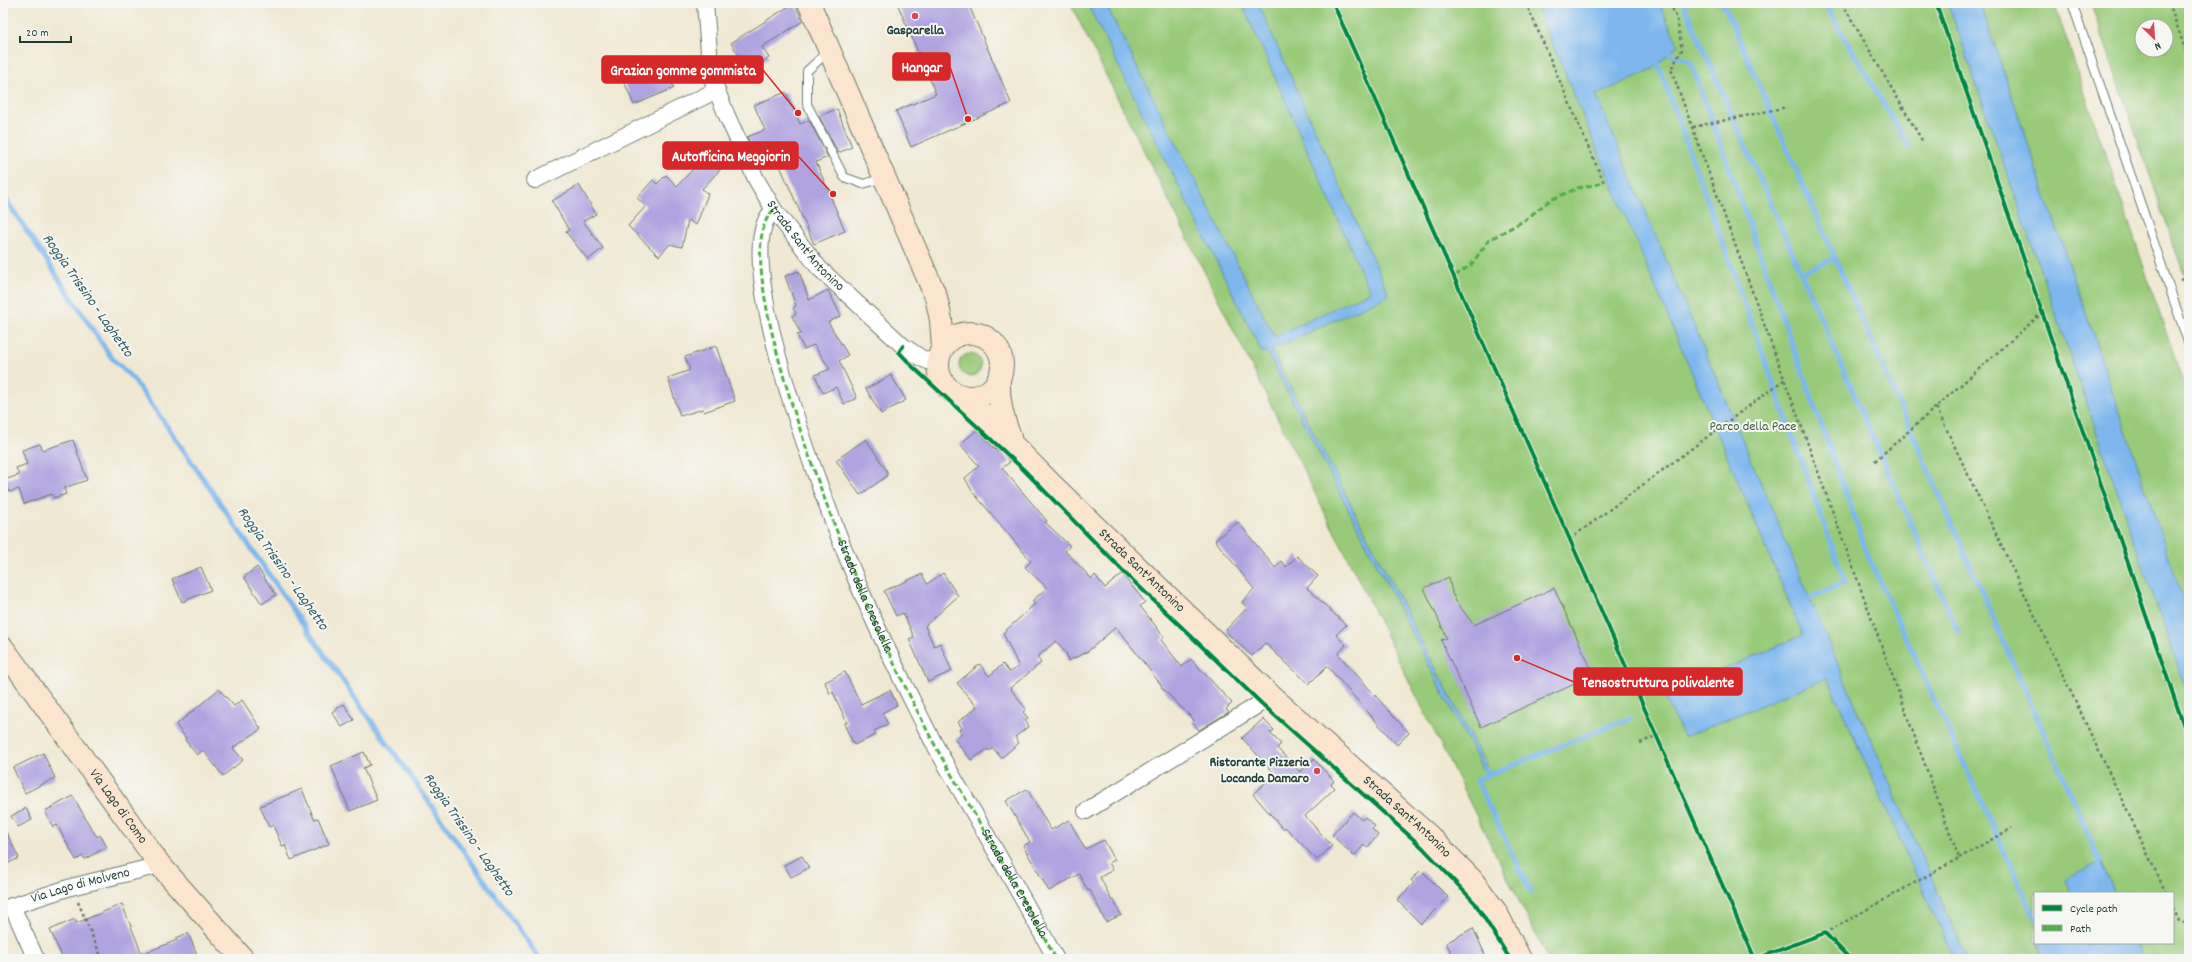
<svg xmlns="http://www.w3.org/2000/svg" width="2192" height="962" viewBox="0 0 2192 962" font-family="Dekko,sans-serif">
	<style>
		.green { fill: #99ca79; stroke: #5c8456; fill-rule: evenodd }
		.water { fill: #7eb7ee; stroke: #4e7a91 }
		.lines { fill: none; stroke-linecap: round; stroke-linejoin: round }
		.stream { stroke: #7eb7ee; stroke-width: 5 }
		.building { fill: #afa3e0 }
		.lane-casing { stroke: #68796b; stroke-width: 10 }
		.street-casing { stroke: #68796b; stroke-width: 18 }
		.secondary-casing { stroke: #68796b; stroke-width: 24 }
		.path { stroke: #68796b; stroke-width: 2.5; stroke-dasharray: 3 3; stroke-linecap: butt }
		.lane { stroke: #fff; stroke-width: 8 }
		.street { stroke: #fff; stroke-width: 16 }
		.secondary { stroke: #fce5cf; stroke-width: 22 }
		.quiet { stroke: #52ad45; stroke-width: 3; stroke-dasharray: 6 3; stroke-linecap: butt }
		.cycleway-casing { stroke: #f6f6f2; stroke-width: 6 }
		.cycleway { stroke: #00873e; stroke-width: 4 }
		.poi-dot { fill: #d1495b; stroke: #f6f6f2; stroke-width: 1.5 }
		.labels { text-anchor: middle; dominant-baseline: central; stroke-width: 4; stroke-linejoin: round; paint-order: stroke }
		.poi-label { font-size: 14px; font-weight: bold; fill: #1f3d34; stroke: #f6f6f2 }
		.street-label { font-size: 14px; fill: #1f3d34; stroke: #f6f6f2 }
		.park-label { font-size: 14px; fill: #3e6045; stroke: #f6f6f2 }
		.water-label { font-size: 15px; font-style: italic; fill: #375c62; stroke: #f6f6f2 }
		.leader { fill: none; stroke: #d62828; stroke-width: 1.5 }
		.callout-dot { fill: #d62828; stroke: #f6f6f2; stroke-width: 1.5 }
		.callout { fill: #d62828; stroke: #d62828; stroke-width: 1.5 }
		.callout-label { font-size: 15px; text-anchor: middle; font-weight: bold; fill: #fff }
	</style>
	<rect width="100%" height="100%" fill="#f6f6f2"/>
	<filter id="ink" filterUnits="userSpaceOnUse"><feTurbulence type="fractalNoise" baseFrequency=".025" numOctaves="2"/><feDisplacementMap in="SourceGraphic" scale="8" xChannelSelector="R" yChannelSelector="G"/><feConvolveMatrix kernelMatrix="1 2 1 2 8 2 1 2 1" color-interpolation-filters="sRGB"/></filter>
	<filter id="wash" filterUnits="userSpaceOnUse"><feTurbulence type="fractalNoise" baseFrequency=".012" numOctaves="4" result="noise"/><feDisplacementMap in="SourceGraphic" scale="16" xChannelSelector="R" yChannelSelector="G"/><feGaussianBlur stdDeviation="0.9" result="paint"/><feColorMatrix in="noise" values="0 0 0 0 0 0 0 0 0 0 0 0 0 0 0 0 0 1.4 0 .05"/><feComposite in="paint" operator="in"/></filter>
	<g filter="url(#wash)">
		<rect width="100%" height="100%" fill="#f0e8d2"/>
		<g class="green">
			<path d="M1070,3H2054L2189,400V959H1548ZM2035,893H2173V943H2035Z"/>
			<path d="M2091,3H2183L2189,22V289ZM2142,26H2166V50H2142Z"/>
			<circle cx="970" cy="365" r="11"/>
		</g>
		<g class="water">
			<path d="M1087,3H1105L1274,336L1370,292L1242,3H1258L1389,295L1271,350L1487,768L1483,770L1267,352H1262Z"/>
			<path d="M1535,3H1659L1678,45L1653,69L1596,95L1842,674L1967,959H1954L1827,678L1684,737L1664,695L1803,635Z"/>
			<path d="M1948,3H1980L2189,616V699Z"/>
			<path d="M2100,861L2114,893H2071L2066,880Z"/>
			<path d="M2038,943H2136L2143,959H2042Z"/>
		</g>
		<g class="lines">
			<g class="stream">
				<path d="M1683,3L1958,632"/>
				<path d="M1723,3L2100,861"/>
				<path d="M1824,3L1909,147"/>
				<path d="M1670,53L1691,62L1869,558L2035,918"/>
				<path d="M1658,64L1845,582L1810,598"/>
				<path d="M3,195L111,357L133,379L169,429L312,637L540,959"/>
				<path d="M1801,273L1835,258"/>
				<path d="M1485,769L1488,775L1476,780L1531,892"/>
				<path d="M1488,775L1630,718"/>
			</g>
		</g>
		<g id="blocks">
			<g class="building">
				<path d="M794,3L803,21L762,47L769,58L749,71L731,43Z"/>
				<path d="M897,3H968L1011,103L911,147L896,111L936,94Z"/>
				<path d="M661,56L674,88L634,105L620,72Z"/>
				<path d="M786,92L800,124L809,120L828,157L816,162L845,231L814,244L774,152L758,160L747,137L765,130L754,105Z"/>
				<path d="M837,109L852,147L838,153L819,116Z"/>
				<path d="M713,148L727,162L702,189L708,194L696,225L688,220L682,247L670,244L659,256L628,226L646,206L637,198L653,180L657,184L666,175L677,186Z"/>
				<path d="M579,185L596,214L583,221L603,248L588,260L566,232L569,230L552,201Z"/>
				<path d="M799,271L809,300L828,290L841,316L828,322L848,355L839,361L857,398L844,404L836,387L823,393L815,375L830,369L814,345L804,349L797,335L801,334L792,316L796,314L793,308L796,306L785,276Z"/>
				<path d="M716,346L735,401L704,412L703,409L680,416L668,378L690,370L685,357Z"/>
				<path d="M891,375L906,400L881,414L866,389Z"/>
				<path d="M977,430L997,451L999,449L1010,462L1002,468L1047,521L1045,522L1070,546L1065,551L1092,579L1095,575L1105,588L1122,574L1145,602L1140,606L1164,637L1161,640L1182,667L1191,659L1232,703L1226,709L1229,712L1199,730L1192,722L1194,720L1161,687L1162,686L1116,627L1087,652L1068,661L1066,653L1056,641L1037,657L1041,663L1010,688L1026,709L1023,712L1028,718L1025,720L1029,726L1015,737L1019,743L1001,758L993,748L989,751L988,749L971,760L955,740L962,734L959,731L962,728L958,722L977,707L957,683L980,664L989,676L1003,664L1009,672L1019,667L1003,633L1035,604L1032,601L1047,588L1025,567L1031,561L972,491L965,478L979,466L960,444Z"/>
				<path d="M866,439L887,471V476L860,495L836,460Z"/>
				<path d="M73,440L87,480L64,488L66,494L54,498L52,494L24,504L19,489L9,492L4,480L19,475L16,468L27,464L22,450L40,444L43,450Z"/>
				<path d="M1238,522L1275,568L1281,561L1286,567L1297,556L1318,576L1307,588L1346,625L1336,635L1346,645L1338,654L1409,733L1397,745L1327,666L1309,684L1265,643L1252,656L1225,631L1247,608L1242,602L1254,589L1215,540Z"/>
				<path d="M201,567L211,590L182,602L172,579Z"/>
				<path d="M257,567L276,595L262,604L244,577Z"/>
				<path d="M943,573L958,596L925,626L934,646L940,643L952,671L928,682L909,639L914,637L903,613L896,616L884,591L922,574L927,584Z"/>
				<path d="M1449,577L1452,593L1457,603L1474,625L1554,588L1594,675L1481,727L1441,640L1447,638L1424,588Z"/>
				<path d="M845,672L861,704L890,690L897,705L882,713L888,724L874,731L876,735L854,745L844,724L847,723L833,692L830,694L825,682Z"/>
				<path d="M219,689L234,706L242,700L261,729L233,748L243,760L223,776L203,750L197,755L185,740L186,738L176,725Z"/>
				<path d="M344,704L354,720L342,727L332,712Z"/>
				<path d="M1263,719L1274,730L1270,733L1281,744L1277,748L1300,772L1314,759L1334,781L1331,784L1335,788L1305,816L1332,846L1317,860L1285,827L1283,829L1253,794L1275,774L1242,738Z"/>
				<path d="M364,752L370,765L363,768L377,800L350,811L331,766Z"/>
				<path d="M43,753L55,778L25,793L13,768Z"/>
				<path d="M302,789L314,819L318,818L329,844L291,860L285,845L282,846L273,825L269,827L260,806Z"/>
				<path d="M1027,789L1051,830L1069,820L1085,849L1104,840L1115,860L1109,863L1113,870L1100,877L1112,901L1114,900L1121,915L1106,922L1090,890L1088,891L1079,874L1049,891L1023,846L1030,842L1006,801Z"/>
				<path d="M73,796L88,823L97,837L100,835L107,847L85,859L83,856L76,860L57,825L53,827L45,811Z"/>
				<path d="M26,808L32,820L18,827L11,816Z"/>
				<path d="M1353,812L1362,820L1365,817L1375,826L1372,829L1378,835L1367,848L1364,845L1354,856L1332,835Z"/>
				<path d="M3,826L19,858L3,866Z"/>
				<path d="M802,856L809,868L791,877L784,865Z"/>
				<path d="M1421,870L1448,897L1421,924L1397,900L1414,883L1411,880Z"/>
				<path d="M122,904L142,954L177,940L176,938L188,933L199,959H63L50,930L75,919L77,923Z"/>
				<path d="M1473,928L1487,959H1455L1446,943Z"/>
			</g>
		</g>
	</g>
	<g filter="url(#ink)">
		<use href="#blocks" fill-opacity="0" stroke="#68796b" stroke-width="1"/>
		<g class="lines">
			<g class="lane-casing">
				<g id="lane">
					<path d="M2072,3L2189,345"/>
					<path d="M831,54L822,57L807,71V104L844,177L863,184L884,178"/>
				</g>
			</g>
			<g class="street-casing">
				<g id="street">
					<path id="s1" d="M705,3L711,76L727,116L756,179L774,210L819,268L903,346L921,358L938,365"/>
					<path d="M535,180L717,90"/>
					<path d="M774,210C722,250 835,528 858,584C878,631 900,677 923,722C936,749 952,775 967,801C997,853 1027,906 1056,959"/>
					<path d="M1086,811L1261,703L1270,695"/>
					<path d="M12,906L36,959"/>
					<path id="s2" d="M3,909L71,887L160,865"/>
				</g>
			</g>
			<g class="secondary-casing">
				<g id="secondary">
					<path d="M809,3L936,297L941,320L943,348"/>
					<circle cx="970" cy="365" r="32"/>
					<path d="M999,378C998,400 1002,416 1010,437"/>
					<path id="s3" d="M966,397L1052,485L1270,695L1429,836L1472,880L1496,912L1520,959"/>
					<path id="s4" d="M3,648L160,865L243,959"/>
				</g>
			</g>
			<g class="path">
				<path d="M1526,3L1604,183"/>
				<path d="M1670,3L1677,19L1682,50L1671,69L1959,858L1825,933"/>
				<path d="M1842,3L1923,142"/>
				<path d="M2169,3L2189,60"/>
				<path d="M1693,127L1787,107"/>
				<path d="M2180,280L2189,277"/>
				<path d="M2043,312L1936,407L2166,893"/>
				<path d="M1875,461L1936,407"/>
				<path d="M1570,539L1785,379"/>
				<path d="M1640,743L1656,736"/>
				<path d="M1959,858L2012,828"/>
				<path d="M78,902L102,959"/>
				<path d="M2173,908L2179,921L2189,923"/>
			</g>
			<use href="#lane" class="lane"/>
			<use href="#street" class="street"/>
			<use href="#secondary" class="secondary"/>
			<g class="quiet">
				<path id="s5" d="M774,210C722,250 835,528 858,584C878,631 900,677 923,722C936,749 952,775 967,801C997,853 1027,906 1056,959"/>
				<path d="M1455,276L1471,265L1489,240L1525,220L1550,200L1578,188L1604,183"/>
			</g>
			<g class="cycleway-casing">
				<g id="cycleway">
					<path d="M1333,3L1755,959"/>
					<path d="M1936,3L2189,741"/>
					<path d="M903,346L899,352L913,367L1023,469L1125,573L1261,703L1422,847L1475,903L1510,959"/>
					<path d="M1755,959L1825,933L1850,959"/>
				</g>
			</g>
			<use href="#cycleway" class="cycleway"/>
		</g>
	</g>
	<g class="poi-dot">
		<circle cx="915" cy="16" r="4"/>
		<circle cx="1317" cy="771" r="4"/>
	</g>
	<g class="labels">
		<g class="poi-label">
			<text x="915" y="31">Gasparella</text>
			<text x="1309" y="763" text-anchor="end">Ristorante Pizzeria<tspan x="1309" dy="16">Locanda Damaro</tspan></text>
		</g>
		<g class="street-label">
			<text stroke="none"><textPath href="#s1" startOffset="269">Strada Sant'Antonino</textPath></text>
			<text stroke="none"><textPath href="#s3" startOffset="247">Strada Sant'Antonino</textPath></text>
			<text stroke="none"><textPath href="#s5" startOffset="407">Strada della Cresolella</textPath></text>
			<text stroke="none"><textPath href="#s4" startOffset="196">Via Lago di Como</textPath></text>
			<text stroke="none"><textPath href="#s3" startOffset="609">Strada Sant'Antonino</textPath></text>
			<text stroke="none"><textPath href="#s5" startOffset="731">Strada della Cresolella</textPath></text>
			<text stroke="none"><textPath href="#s2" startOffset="81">Via Lago di Molveno</textPath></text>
		</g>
		<g class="park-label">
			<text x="1753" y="427">Parco della Pace</text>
		</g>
		<g class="water-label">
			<text transform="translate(87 296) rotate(55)">Roggia Trissino - Laghetto</text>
			<text transform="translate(282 569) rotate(55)">Roggia Trissino - Laghetto</text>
			<text transform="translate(468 835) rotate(55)">Roggia Trissino - Laghetto</text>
		</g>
	</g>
	<path class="leader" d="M968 119L950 67M798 113L763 70M833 194L798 156M1517 658L1574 682"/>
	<g class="callout-dot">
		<circle cx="968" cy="119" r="4"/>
		<circle cx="798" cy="113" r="4"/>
		<circle cx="833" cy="194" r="4"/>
		<circle cx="1517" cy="658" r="4"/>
	</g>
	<g class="callout">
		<rect x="893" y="53" width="57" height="27" rx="4"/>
		<rect x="602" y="56" width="161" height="27" rx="4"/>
		<rect x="663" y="142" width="135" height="27" rx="4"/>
		<rect x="1574" y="668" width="168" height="27" rx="4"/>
	</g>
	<g class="callout-label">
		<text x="922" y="72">Hangar</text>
		<text x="683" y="75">Grazian gomme gommista</text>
		<text x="731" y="161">Autofficina Meggiorin</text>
		<text x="1658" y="687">Tensostruttura polivalente</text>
	</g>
	<rect width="2192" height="962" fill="none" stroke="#f6f6f2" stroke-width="16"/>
	<rect x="2034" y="892" width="140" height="52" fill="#f6f6f2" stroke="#a0aca6"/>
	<rect x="2042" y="905" width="20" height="6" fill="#00873e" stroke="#a0aca6"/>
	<text x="2070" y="912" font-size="12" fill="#1f3d34">Cycle path</text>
	<rect x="2042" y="925" width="20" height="6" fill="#52ad45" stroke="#a0aca6"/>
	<text x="2070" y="932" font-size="12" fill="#1f3d34">Path</text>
	<g transform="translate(2154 38) rotate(155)"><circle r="19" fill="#f6f6f2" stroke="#a0aca6"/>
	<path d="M0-3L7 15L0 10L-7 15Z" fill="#d1495b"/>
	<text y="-6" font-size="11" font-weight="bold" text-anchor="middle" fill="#1f3d34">N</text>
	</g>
	<path d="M20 36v6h51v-6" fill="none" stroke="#1f3d34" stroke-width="2"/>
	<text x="26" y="36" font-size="12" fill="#1f3d34" stroke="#f6f6f2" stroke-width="3" paint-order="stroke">20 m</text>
</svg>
